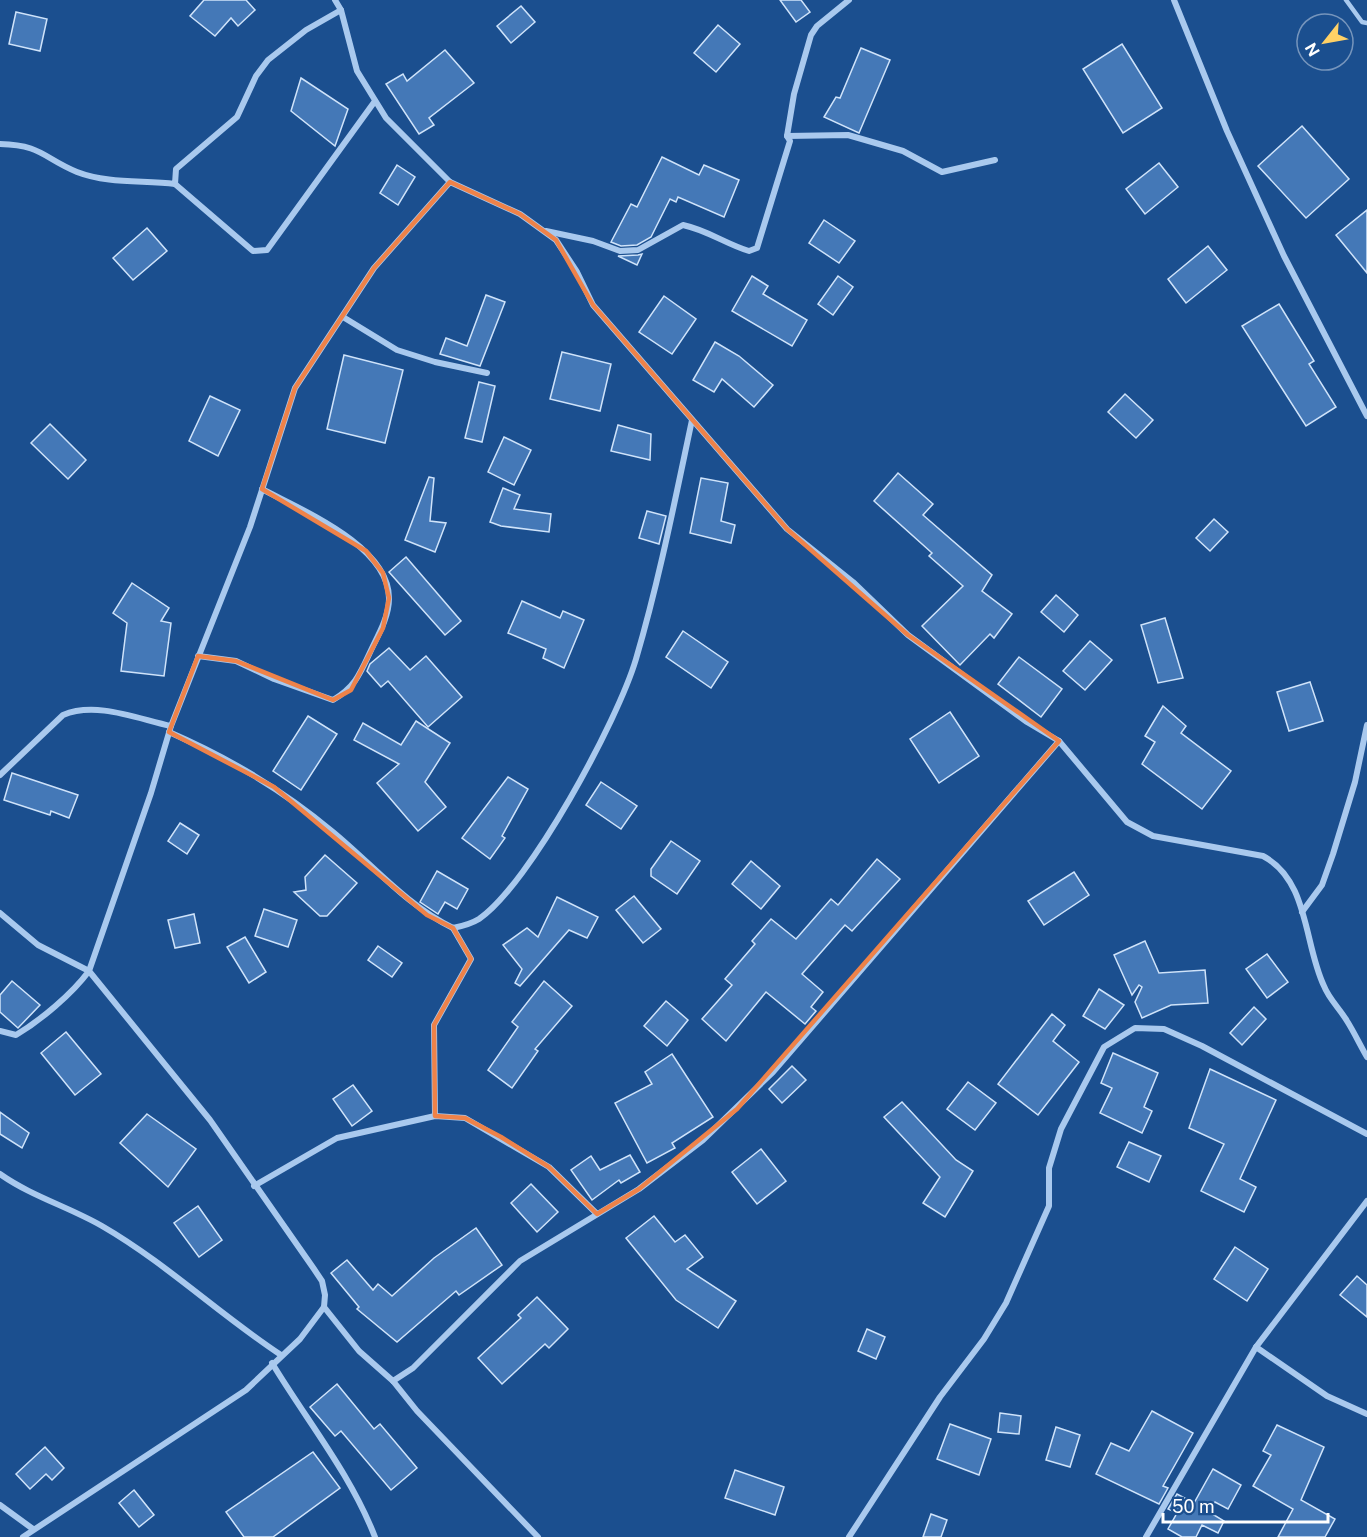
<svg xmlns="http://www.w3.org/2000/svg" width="1367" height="1537" viewBox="0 0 1367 1537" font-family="'Public Sans',sans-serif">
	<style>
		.building { fill: #4478b7; stroke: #cfe3fa; stroke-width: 1.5 }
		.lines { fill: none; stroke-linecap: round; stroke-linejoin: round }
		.service { stroke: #a9c9ee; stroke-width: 4.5 }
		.minor { stroke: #a9c9ee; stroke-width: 6 }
		.marked { fill: none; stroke: #ee8249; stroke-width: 4.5; stroke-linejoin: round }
	</style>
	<rect width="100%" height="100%" fill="#1b4f8f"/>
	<g class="building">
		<path d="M204,0H246L255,10L238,26L231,18L215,36L190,16Z"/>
		<path d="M780,0H801L810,12L796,22Z"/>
		<path d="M521,6L535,22L511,43L497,26Z"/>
		<path d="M16,12L47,19L40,51L9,44Z"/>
		<path d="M718,25L740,44L716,72L694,53Z"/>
		<path d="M1122,44L1162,108L1123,133L1083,69Z"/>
		<path d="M861,48L890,60L859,133L824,117L836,97L840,98Z"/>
		<path d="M445,50L474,83L429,118L434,125L419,134L386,84L403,74L407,81Z"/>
		<path d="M301,78L348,109L335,146L291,111Z"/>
		<path d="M1302,126L1349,179L1306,218L1258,166Z"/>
		<path d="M662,157L699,175L704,165L739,180L724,217L678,197L676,202L670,199L651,237L637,245L621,246L611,242L631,204L637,207Z"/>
		<path d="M1159,163L1178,187L1145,214L1126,189Z"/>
		<path d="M397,165L415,177L398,205L380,193Z"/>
		<path d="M1367,210V273L1336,235Z"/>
		<path d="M824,220L855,241L839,263L809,243Z"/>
		<path d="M147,228L167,251L133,280L113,258Z"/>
		<path d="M1208,246L1227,270L1186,303L1168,279Z"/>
		<path d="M642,254L637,265L618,256L638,255Z"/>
		<path d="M752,276L768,286L763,294L807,320L792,346L732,311Z"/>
		<path d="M838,276L853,287L833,315L818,304Z"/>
		<path d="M486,295L505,302L480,366L440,354L446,338L467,346Z"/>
		<path d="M664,296L696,319L672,354L639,332Z"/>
		<path d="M1279,304L1314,361L1309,364L1336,407L1306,426L1242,326Z"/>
		<path d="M715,342L739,356L773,385L754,407L722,379L714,392L693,380Z"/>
		<path d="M562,352L611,364L600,411L550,399Z"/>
		<path d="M344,355L403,370L385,443L327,429Z"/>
		<path d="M479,382L495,386L482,442L465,438Z"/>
		<path d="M1125,394L1153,420L1136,438L1108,412Z"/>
		<path d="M210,396L240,410L218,456L189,441Z"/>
		<path d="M50,424L86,460L68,479L31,443Z"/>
		<path d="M618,425L651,434L650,460L611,451Z"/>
		<path d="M504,437L531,450L514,485L488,472Z"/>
		<path d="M898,473L933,504L923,515L992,575L982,591L1012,614L994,638L990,634L960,665L922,626L963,586L929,556L932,553L874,501Z"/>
		<path d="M429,477L434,478L430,521L446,523L435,552L405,540Z"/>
		<path d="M701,478L728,483L721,521L735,525L731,543L690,533Z"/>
		<path d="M503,488L520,495L514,509L551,514L549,532L501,526L490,522Z"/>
		<path d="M647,511L666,516L659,544L639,538Z"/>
		<path d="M1214,519L1228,532L1210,551L1196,538Z"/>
		<path d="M406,557L461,621L445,635L389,572Z"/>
		<path d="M132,583L169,608L161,621L171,623L164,676L121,671L127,623L113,613Z"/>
		<path d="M1056,595L1078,615L1064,632L1041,612Z"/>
		<path d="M522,601L560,618L563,611L584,620L564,668L543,658L546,649L508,633Z"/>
		<path d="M1165,618L1183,678L1158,683L1141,625Z"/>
		<path d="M683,631L728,662L711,688L666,657Z"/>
		<path d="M1090,641L1112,660L1085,690L1063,671Z"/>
		<path d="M389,648L410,670L426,656L462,697L428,727L388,681L381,687L367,671L370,664Z"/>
		<path d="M1019,657L1062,689L1041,717L998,684Z"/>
		<path d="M1310,682L1323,721L1289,731L1277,692Z"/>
		<path d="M1163,706L1186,726L1181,733L1231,771L1202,809L1142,764L1155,742L1145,736Z"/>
		<path d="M950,712L979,756L939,783L910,739Z"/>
		<path d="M308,716L337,734L301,790L273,771Z"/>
		<path d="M416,721L450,743L425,782L446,807L418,831L377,783L399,764L354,740L363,723L401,745Z"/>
		<path d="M12,773L78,795L69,818L51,811L50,815L4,800Z"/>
		<path d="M508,777L528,789L502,836L505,838L490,859L462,838Z"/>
		<path d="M601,782L637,806L621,829L586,805Z"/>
		<path d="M180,823L199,835L187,854L168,841Z"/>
		<path d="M671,841L700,861L677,894L651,876V869Z"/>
		<path d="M325,855L357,883L327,916H320L294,892L306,890L305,877Z"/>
		<path d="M877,859L900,879L852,931L845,925L802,974L823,992L811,1007L816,1011L805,1024L766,992L726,1041L702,1019L732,985L725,979L755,944L752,941L771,919L796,939L831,899L838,905Z"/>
		<path d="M751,861L780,886L761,909L732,884Z"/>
		<path d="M437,871L468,889L457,909L445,902L438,914L420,902Z"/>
		<path d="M1074,872L1089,895L1044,925L1028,901Z"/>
		<path d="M634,896L661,929L643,943L616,910Z"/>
		<path d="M557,897L598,917L587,938L569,930L520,986L515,983L522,969L503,945L527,928L538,937Z"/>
		<path d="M264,909L297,920L288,947L255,936Z"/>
		<path d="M194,914L200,943L175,948L168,920Z"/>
		<path d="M245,937L266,972L249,983L227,947Z"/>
		<path d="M1145,941L1159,973L1205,970L1208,1003L1171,1005L1142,1018L1135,1002L1142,987L1139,985L1132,995L1114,955Z"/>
		<path d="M378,946L402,963L392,977L368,960Z"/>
		<path d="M1267,954L1288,982L1267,998L1246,969Z"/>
		<path d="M12,981L40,1005L18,1028L0,1012V995Z"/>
		<path d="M544,981L572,1006L535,1049L538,1051L512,1088L488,1070L518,1027L512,1022Z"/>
		<path d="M1099,989L1124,1005L1105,1029L1083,1016Z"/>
		<path d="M666,1001L688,1020L667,1046L644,1026Z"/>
		<path d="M1254,1007L1266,1019L1242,1045L1230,1033Z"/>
		<path d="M1052,1014L1065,1025L1053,1041L1079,1062L1038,1115L998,1084Z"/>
		<path d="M66,1032L101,1074L75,1095L41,1053Z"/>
		<path d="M1113,1053L1158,1073L1144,1107L1152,1111L1142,1133L1100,1113L1112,1088L1101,1083Z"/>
		<path d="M672,1054L713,1117L672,1143L675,1148L647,1163L615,1103L652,1084L645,1072Z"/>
		<path d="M792,1066L806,1080L782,1103L769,1089Z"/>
		<path d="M1210,1069L1276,1100L1240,1179L1256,1187L1244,1212L1201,1191L1224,1144L1189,1128Z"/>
		<path d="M968,1082L996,1103L975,1130L947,1109Z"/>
		<path d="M353,1085L372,1111L352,1126L333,1099Z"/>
		<path d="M902,1102L956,1160L973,1171L945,1217L923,1203L940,1177L884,1117Z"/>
		<path d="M0,1112L29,1133L22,1148L0,1134Z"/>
		<path d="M147,1114L196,1149L168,1187L120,1143Z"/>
		<path d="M1129,1142L1161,1156L1149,1182L1117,1167Z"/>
		<path d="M761,1149L786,1181L757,1204L732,1172Z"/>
		<path d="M630,1155L640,1172L621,1183L619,1180L592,1200L571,1170L591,1156L600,1170Z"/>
		<path d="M531,1184L558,1212L537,1232L511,1203Z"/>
		<path d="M198,1206L222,1240L199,1257L174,1223Z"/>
		<path d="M654,1216L675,1242L685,1235L703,1257L687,1269L736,1301L718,1328L676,1300L626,1238Z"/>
		<path d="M476,1228L502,1265L459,1295L456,1291L397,1342L357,1309L359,1307L331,1273L347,1260L373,1290L378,1284L392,1296L434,1258Z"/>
		<path d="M1235,1247L1268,1269L1247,1301L1214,1279Z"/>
		<path d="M1357,1276L1367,1285V1317L1340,1295Z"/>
		<path d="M537,1297L568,1329L549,1348L545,1344L502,1384L478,1358L521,1318L518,1315Z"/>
		<path d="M867,1329L885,1337L876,1359L858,1351Z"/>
		<path d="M337,1384L374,1429L380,1424L417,1468L391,1490L341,1431L335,1436L310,1407Z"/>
		<path d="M1152,1411L1193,1433L1163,1486L1168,1488L1159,1504L1096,1474L1111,1443L1129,1451Z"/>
		<path d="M1000,1413L1021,1416L1019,1434L998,1432Z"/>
		<path d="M950,1424L991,1439L979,1475L937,1459Z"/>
		<path d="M1277,1425L1324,1447L1301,1500L1335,1519L1325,1537H1278L1293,1509L1253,1486L1271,1455L1263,1451Z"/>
		<path d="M1056,1427L1080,1435L1070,1467L1046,1460Z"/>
		<path d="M45,1447L64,1468L52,1480L46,1474L30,1489L16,1474Z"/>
		<path d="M313,1452L340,1488L273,1537H244L226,1512Z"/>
		<path d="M1213,1469L1241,1485L1228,1509L1215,1502L1209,1512L1224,1521L1218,1533L1202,1525L1196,1537H1182L1168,1529L1177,1513L1168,1509L1177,1494L1194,1503Z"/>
		<path d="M735,1470L784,1487L775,1515L725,1498Z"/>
		<path d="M134,1490L154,1515L139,1527L119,1503Z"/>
		<path d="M931,1514L947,1520L941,1537H923Z"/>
	</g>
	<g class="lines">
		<path class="service" d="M1346,0L1362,22L1367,23"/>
		<g class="minor">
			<path d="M335,0L341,10L357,71L386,118L450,182L520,214L556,240L577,272L593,305L787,529L853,582L908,635L1027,722L1059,741L1127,822L1153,836L1263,856C1309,880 1304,945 1324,986C1329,999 1340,1009 1347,1021C1354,1032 1360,1045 1367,1057"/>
			<path d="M1174,0L1227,131L1284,256L1367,416"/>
			<path d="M787,136L848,135L903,151L942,172L995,160"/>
			<path d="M0,144C42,145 43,158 77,172C108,184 143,180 175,184L176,169L237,117L256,76L268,60L306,30L341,10"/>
			<path d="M175,184L253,251L267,250L375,101"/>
			<path d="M546,231L593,241L620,251L638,250L683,225C707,230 726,244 749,251L757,248L790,141L787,136L794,94L811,35L817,26L849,0"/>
			<path d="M343,317L397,350L435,362L487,373"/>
			<path d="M198,656L236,661L274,679L333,700C357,686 361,671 373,646C380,632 389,615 389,599C390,546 301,510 262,489"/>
			<path d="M169,732C229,758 283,790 333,832C373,865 406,905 453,928C463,926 471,924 479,919C530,884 618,720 636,659C659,581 675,500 692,420"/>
			<path d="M0,775L63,715C96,701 138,719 171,726"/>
			<path d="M1302,912L1322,885L1333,854L1355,782L1367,725"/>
			<path d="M0,913L38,945L89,971C72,994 41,1020 16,1035L0,1031"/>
			<path d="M435,1116L434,1025L471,959L453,928"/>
			<path d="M0,1174C31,1196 69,1207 102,1226C166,1263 220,1315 281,1355"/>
			<path d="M254,1186L337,1138L435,1116L465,1118L549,1167L597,1214"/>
			<path d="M324,1307L359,1351L393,1381L417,1411L538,1537"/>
			<path d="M1256,1347L1327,1396L1367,1414"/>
			<path d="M272,1363C307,1421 350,1473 375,1537"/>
			<path d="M393,1381L413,1368L520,1261L639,1189L703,1140L773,1072L1059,741"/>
			<path d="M0,1505L33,1529"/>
			<path d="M23,1537L246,1390L300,1339L324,1307L325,1295L322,1281L314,1269L210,1120L89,971L151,793L171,726L250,527L295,388L374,268L450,182"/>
			<path d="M849,1537L940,1397L984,1339L1006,1303L1049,1206V1168L1061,1129L1104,1047L1135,1028L1164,1029L1202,1046L1367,1134"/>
			<path d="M1146,1537L1256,1347L1367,1201"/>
		</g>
	</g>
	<path class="marked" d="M450,182L520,214L556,240L593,305L787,529L908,635L1059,741L737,1109L639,1189L597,1214L549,1167L501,1137L465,1118L435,1116L434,1025L471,959L453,928L427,915L274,787L169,732L198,656L236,661L333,700L351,690L383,628L389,598L383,573L366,551L262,489L295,388L374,268Z"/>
	<g transform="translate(1325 42) rotate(239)"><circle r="28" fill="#1b4f8f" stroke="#7695bc" stroke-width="1.5"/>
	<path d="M0-4.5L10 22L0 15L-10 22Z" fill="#ffd166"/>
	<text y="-9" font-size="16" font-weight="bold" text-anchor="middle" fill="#ffffff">N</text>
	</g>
	<path d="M1163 1513v9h165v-9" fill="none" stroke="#ffffff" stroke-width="3"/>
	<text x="1172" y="1513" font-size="18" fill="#ffffff" stroke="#1b4f8f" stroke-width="4.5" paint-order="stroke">50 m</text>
</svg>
